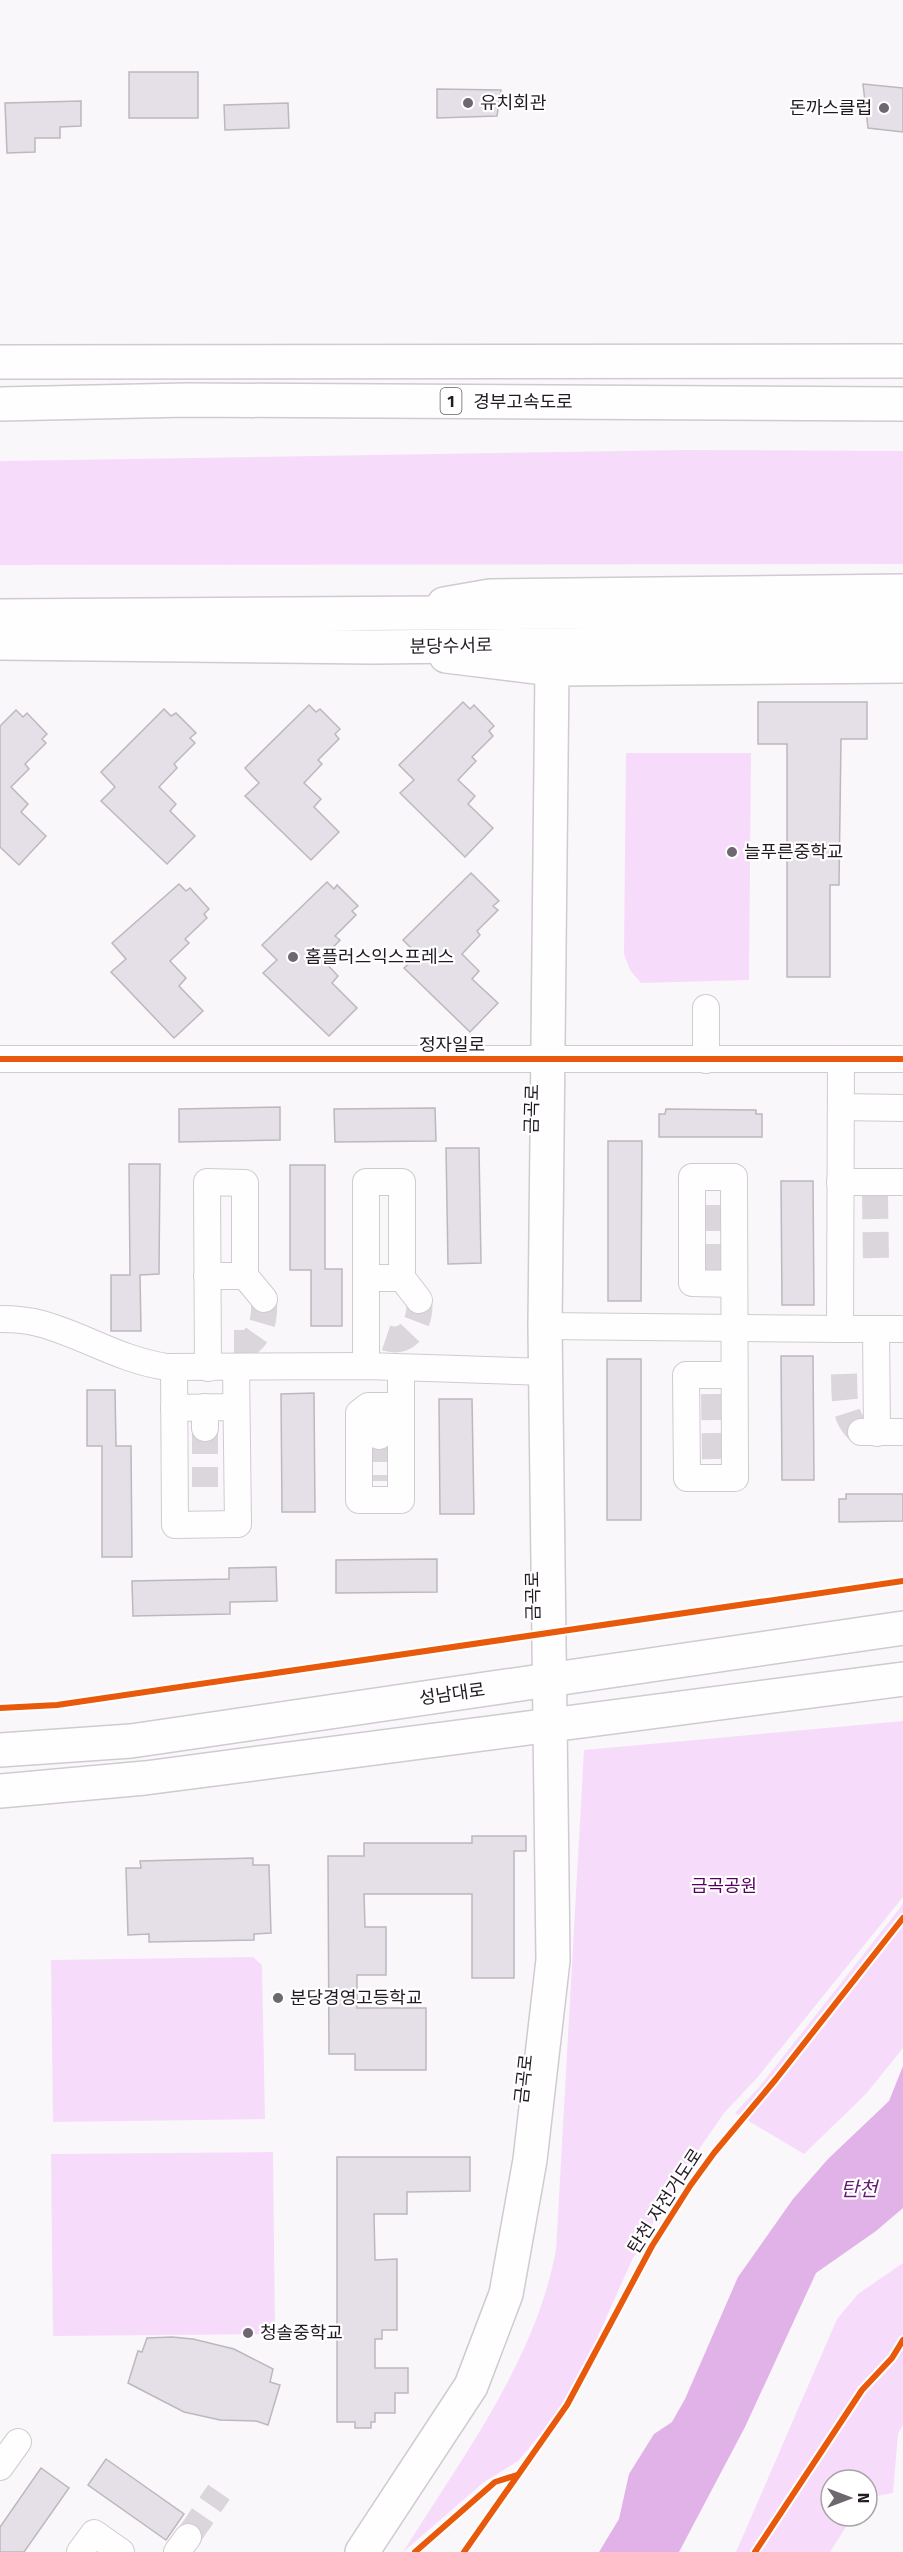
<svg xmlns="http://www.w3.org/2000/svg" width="903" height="2552" viewBox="0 0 903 2552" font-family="'Fira Sans','Noto Sans KR',sans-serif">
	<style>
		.green { fill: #f6dcfa }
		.water { fill: #e1b2e7 }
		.building { fill: #e5dfe7; stroke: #bdb7be; stroke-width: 1.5 }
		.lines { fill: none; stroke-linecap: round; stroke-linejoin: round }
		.minor-tunnel { stroke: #dad6db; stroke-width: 26; stroke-dasharray: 26 13; stroke-linecap: butt }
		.minor-casing { stroke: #d0cad1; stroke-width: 28 }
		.major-casing { stroke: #d0cad1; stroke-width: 36 }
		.highway-casing { stroke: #d0cad1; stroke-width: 36 }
		.minor { stroke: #fefefe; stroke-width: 26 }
		.major { stroke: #fefefe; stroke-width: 33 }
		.highway { stroke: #fefefe; stroke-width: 33 }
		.cycleway-casing { stroke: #fff; stroke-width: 10 }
		.cycleway { stroke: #e8590c; stroke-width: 6 }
		.poi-dot { fill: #6e676f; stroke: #fff; stroke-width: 2 }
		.labels { text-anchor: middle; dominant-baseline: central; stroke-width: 4.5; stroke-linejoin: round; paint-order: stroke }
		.shield { fill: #fff; stroke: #655f66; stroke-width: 1.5 }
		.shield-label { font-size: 16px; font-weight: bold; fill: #231a24 }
		.poi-label { font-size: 18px; fill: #231a24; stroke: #fff; text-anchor: start }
		.street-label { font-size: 18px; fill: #231a24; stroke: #fff }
		.park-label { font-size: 18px; fill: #570062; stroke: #fff }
		.water-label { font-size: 20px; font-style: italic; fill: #691a74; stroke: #fff }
	</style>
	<rect width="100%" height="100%" fill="#faf7fb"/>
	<g class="green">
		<path d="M684,450L903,451V564L0,565V461Z"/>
		<path d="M626,753H751L749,980L641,983L630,970L624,954Z"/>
		<path d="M903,1721V1897L757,2078L724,2113L673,2187L632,2260L585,2365L555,2417L518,2461L484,2482L403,2552C462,2457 535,2362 556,2250L584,1750Z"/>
		<path d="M903,1904V2048L866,2094L804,2154L735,2113L760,2086Z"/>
		<path d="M253,1957L262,1965L265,2119L53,2122L51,1960Z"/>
		<path d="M273,2152L275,2334L53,2336L51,2154Z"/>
		<path d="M903,2263V2424L898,2434L893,2493L867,2498V2480H831V2516H853L830,2552H736L837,2319L858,2294Z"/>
	</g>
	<path class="water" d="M903,2066V2208L876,2231L816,2273L745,2427L679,2552H599L619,2519L629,2474L654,2434L672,2422L685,2399L738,2277L793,2199L828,2159L889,2101Z"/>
	<g class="building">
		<rect x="129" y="72" width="69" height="46"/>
		<path d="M863,84L903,88V132L868,128Z"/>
		<path d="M437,89L501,90L497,116L437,118Z"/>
		<path d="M81,101V126L60,127V138H35V152L7,153L5,103Z"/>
		<path d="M288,103L289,128L225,130L224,105Z"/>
		<path d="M463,702L470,709L474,705L494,726L489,731L493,736L472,757L476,761L458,780L475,796L468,804L493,828L465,857L400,793L414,780L399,765Z"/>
		<path d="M758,702H867V739H841L839,885H830V977H787V744H758Z"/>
		<path d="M309,705L316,712L320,709L340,729L335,734L339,739L318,760L322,764L304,783L321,799L314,807L339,832L311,860L245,796L259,783L245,768Z"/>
		<path d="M164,709L171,716L176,713L196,733L190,738L195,743L174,764L177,768L159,787L176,804L170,811L195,836L167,864L101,801L115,787L101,772Z"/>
		<path d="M16,710L23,717L27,713L47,734L42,739L46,743L25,764L29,769L11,787L28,804L21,812L46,836L19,865L0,847V726Z"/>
		<path d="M471,873L499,901L493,906L498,910L477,931L480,935L462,954L479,971L472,979L498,1003L470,1032L404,968L418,955L403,940Z"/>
		<path d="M327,882L334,889L337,885L358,906L352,911L356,915L335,936L340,940L322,959L338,976L332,983L357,1008L329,1036L263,973L277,960L262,945Z"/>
		<path d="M179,884L186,891L190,888L209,909L204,914L207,918L185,939L189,943L170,961L186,978L179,986L203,1011L174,1038L111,972L126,959L112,943Z"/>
		<path d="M280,1107V1140L179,1142V1109Z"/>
		<path d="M435,1108L436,1141L335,1142L334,1109Z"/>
		<path d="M666,1109L756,1110V1114H762V1137H659V1114H665Z"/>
		<path d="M608,1141H642L641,1301H608Z"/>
		<path d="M446,1148H479L481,1263L448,1264Z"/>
		<path d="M129,1164H160L159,1274L140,1275L141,1331H111V1275H130Z"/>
		<path d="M290,1165H325V1269H342V1326H311V1270H290Z"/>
		<path d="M781,1181H813L814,1305H782Z"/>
		<path d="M781,1356H813L814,1480H782Z"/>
		<rect x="607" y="1359" width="34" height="161"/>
		<path d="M87,1390H115L116,1446H131L132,1557H102V1446H87Z"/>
		<path d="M314,1393L315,1512H282L281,1394Z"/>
		<path d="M439,1399H472L474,1514H440Z"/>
		<path d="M846,1494H903V1521L839,1522V1499H846Z"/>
		<path d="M437,1559V1592L336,1593V1560Z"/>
		<path d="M276,1567L277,1601L230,1602V1614L133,1616L132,1581L229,1579V1568Z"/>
		<path d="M472,1836H526V1851H514V1978H472V1894H364L365,1927H386V1975H357V2008H426V2070H355V2054H329L328,1856H364V1843H472Z"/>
		<path d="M253,1858V1865H269L271,1933L254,1934V1940L149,1942V1934L128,1935L126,1868H141L140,1861Z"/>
		<path d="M337,2157H470V2191L407,2192V2214H374L375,2260L397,2259V2330H382V2339H375V2368H408V2393H395V2413H375V2422H371V2428H355V2422H337Z"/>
		<path d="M172,2337L193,2339L234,2349L273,2369L270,2382L280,2385L268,2425L256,2421L220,2420L184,2412L128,2383L138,2351L142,2352L147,2338Z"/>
		<path d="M106,2459L184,2514L166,2540L88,2485Z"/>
		<path d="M41,2468L69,2488L24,2552H0V2527Z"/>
	</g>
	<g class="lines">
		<g class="minor-tunnel">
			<path d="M875,1193L876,1263"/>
			<path d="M718,1205V1270"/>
			<path d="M386,1338C410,1346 422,1320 419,1300"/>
			<path d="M234,1343H249C263,1332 265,1316 264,1299"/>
			<path d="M844,1374C845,1396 842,1416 860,1432"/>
			<path d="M714,1394L715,1460"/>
			<path d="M205,1428V1487"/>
			<path d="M379,1436V1481"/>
			<path d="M188,2537L219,2492"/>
		</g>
		<g class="minor-casing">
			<g id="minor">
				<path d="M706,1008V1060"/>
				<path d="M0,1059H903"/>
				<path d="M841,1107L903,1108"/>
				<path d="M840,1182H903"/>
				<path d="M207,1276H245V1183L207,1182L208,1368"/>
				<path d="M245,1276L264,1299"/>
				<path d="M366,1278H402V1182H366V1366"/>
				<path d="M402,1278L419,1300"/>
				<path d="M734,1284L692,1283V1177H734L735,1478H687L686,1375H734"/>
				<path d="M0,1319C14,1319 28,1320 42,1324C85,1336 120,1360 167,1367L366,1366L546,1372"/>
				<path d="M545,1326L840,1329L841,1059"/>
				<path d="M840,1329H903"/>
				<path d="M876,1329L877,1433"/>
				<path d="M174,1367L175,1525L238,1524L236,1367"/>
				<path d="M401,1368V1500H359V1413L368,1406H401"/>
				<path d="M379,1406V1436"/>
				<path d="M205,1407V1428"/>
				<path d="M174,1408L236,1407"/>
				<path d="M861,1432H903"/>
				<path d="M0,2467L18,2442"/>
				<path d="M80,2552L94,2533L121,2552"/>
				<path d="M177,2552L188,2537"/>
			</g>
		</g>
		<g class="major-casing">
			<g id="major">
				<path d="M444,604L490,596L903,591"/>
				<path d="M446,656L552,669L903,666"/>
				<path d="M0,1750L131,1741L903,1628"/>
				<path d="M0,1791L145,1778L903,1679"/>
				<path d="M362,2552L471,2386L506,2294L530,2160L553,1960L545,1326L552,669"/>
			</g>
		</g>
		<g class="highway-casing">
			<g id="highway">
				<path d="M0,362L903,361"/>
				<path d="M0,404L187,400L903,404"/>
				<path d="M0,616L903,610"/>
				<path d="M0,643L373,647L903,641"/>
			</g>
		</g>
		<use href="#minor" class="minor"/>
		<use href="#major" class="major"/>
		<use href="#highway" class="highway"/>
		<g class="cycleway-casing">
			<g id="cycleway">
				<path d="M0,1059H903"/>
				<path d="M0,1708L57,1705L903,1581"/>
				<path d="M415,2552L495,2482L517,2475"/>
				<path d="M464,2552L567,2405L652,2246L690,2186L714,2153L776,2079L903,1918"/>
				<path d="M755,2552L862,2390L892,2358L903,2340"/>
			</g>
		</g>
		<use href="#cycleway" class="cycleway"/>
	</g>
	<g class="poi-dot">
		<circle cx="468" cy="103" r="6"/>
		<circle cx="884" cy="108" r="6"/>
		<circle cx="732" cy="852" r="6"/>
		<circle cx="293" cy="957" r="6"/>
		<circle cx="278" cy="1998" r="6"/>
		<circle cx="248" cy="2333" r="6"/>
	</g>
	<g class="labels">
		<rect class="shield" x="440.5" y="388" width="21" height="26" rx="4.5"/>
		<g class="shield-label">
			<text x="451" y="401">1</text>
		</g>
		<g class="poi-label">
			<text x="480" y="103">유치회관</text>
			<text x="872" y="108" text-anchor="end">돈까스클럽</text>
			<text x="744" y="852">늘푸른중학교</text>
			<text x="305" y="957">홈플러스익스프레스</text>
			<text x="290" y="1998">분당경영고등학교</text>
			<text x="260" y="2333">청솔중학교</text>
		</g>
		<g class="street-label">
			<text x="523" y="402">경부고속도로</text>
			<text transform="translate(451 646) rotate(-1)">분당수서로</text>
			<text x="452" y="1045">정자일로</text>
			<text transform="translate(532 1109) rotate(-89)">금곡로</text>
			<text transform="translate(533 1596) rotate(-91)">금곡로</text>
			<text transform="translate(452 1694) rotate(-8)">성남대로</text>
			<text transform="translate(524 2079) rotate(-84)">금곡로</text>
			<text transform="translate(665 2201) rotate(-57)">탄천 자전거도로</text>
		</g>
		<g class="park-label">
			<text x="724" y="1886">금곡공원</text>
		</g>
		<g class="water-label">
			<text x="859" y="2189">탄천</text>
		</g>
	</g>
	<g transform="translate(849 2498) rotate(90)"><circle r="28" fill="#ffffff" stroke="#a7a3a7" stroke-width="1.5"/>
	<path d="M0-4.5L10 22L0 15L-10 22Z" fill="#6e676f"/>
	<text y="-9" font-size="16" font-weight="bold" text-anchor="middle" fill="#231a24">N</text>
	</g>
</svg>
